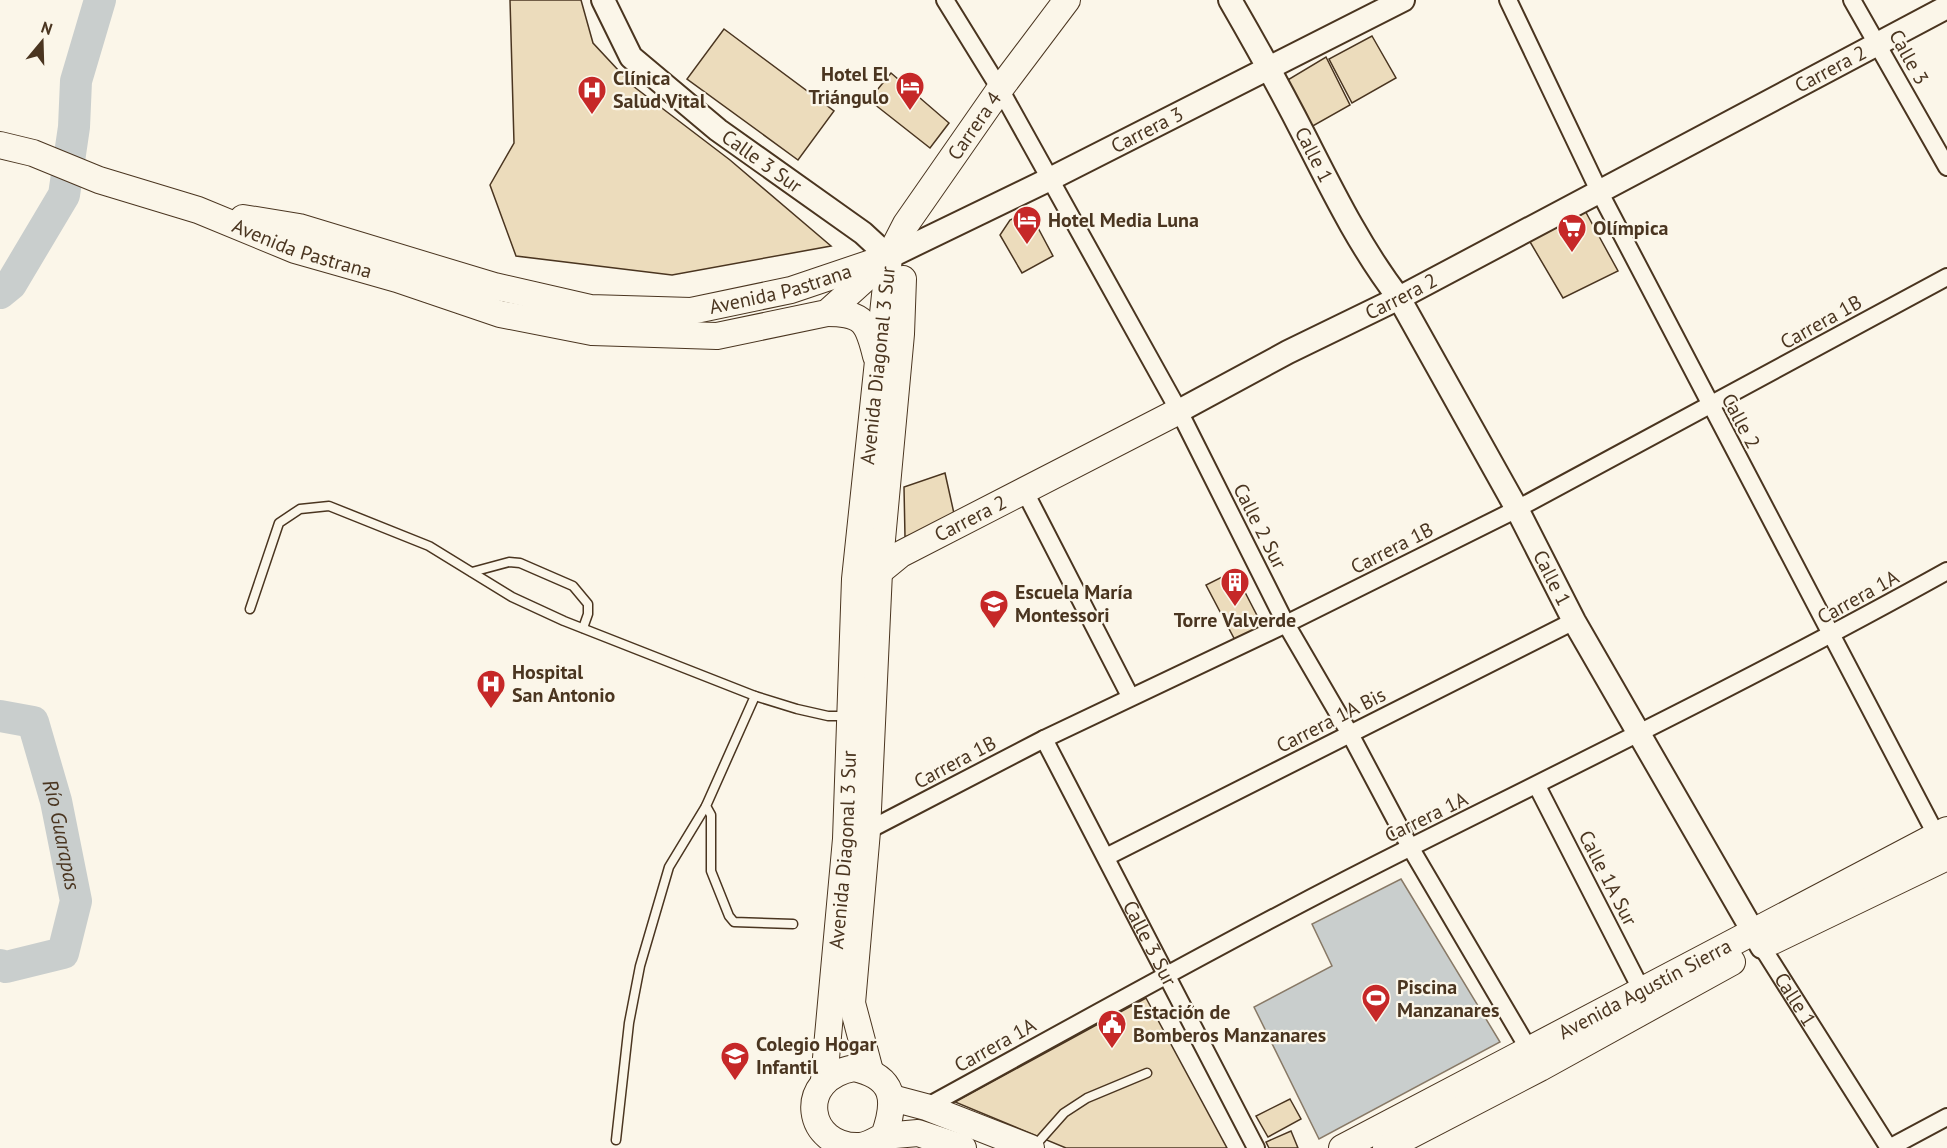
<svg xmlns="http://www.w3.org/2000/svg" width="1947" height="1148" viewBox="0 0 1947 1148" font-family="'PT Sans',sans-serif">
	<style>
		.water { fill: #c9cecd; stroke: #887966; stroke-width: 1.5 }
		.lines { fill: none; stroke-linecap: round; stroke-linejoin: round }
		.river { stroke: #c9cecd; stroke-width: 32 }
		.building { fill: #ecdcbc; stroke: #4a3520; stroke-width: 1.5 }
		.lane-casing { stroke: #4a3520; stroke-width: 11 }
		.street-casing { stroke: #4a3520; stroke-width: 20 }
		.secondary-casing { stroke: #4a3520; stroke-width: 26 }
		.primary-casing { stroke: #4a3520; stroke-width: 28 }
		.lane { stroke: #fbf6e9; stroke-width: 8 }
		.street { stroke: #fbf6e9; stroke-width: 16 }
		.secondary { stroke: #fbf6e9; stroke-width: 22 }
		.primary { stroke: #fbf6e9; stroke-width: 26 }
		.labels { text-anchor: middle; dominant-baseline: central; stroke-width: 4.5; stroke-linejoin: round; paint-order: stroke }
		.street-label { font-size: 20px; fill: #4a3520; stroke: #fbf6e9 }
		.poi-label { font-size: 20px; font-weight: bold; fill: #4a3520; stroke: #fbf6e9; text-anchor: start }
		.water-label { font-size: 21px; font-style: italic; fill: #4a3520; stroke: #fbf6e9 }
	</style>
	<rect width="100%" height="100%" fill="#fbf6e9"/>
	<path class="water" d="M1401,879L1500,1042L1319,1139L1254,1007L1332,966L1312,924Z"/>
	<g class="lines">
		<g class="river">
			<path d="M0,293L11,284L64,195L74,127L76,81L100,0"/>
			<path id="s1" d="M0,716L33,722L56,801L76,901L63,953L6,967L0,965"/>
		</g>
	</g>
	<g class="building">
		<path d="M510,0H581L593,43L633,86L730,160L831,246L672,275L516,256L490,185L514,143Z"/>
		<path d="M724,29L834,111L798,160L687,79Z"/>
		<path d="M1372,36L1396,78L1352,103L1329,59Z"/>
		<path d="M1326,57L1350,105L1311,127L1286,81Z"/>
		<path d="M891,73L949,123L930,148L869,100Z"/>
		<path d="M1583,207L1618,271L1563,298L1526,235Z"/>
		<path d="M1029,211L1053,256L1022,273L1000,235L1010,220Z"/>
		<path d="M945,473L955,518L905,537L904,487Z"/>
		<path d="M1234,571L1264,629L1236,642L1206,585Z"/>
		<path d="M1146,998L1227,1148H1066L955,1102Z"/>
		<path d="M1290,1099L1301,1119L1268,1137L1256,1116Z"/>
		<path d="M1291,1131L1298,1148H1269L1266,1142Z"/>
	</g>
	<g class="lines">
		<g class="lane-casing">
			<g id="lane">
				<path d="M472,572L509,562L520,563L573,586L588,604V614L583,628"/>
				<path d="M250,609L279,523L300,509L329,506L429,546L512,597L564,621L755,696L797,709L828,716H847"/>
				<path d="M755,696L706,806L711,815V871L729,916L734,922L793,924"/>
				<path d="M616,1140L629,1023L640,966L669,867L706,806"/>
				<path d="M1033,1148L1064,1113L1087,1098L1147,1073"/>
			</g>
		</g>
		<g class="street-casing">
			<g id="street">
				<path d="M945,0L1000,89L1179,411L1286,624L1350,734L1410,847L1534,1058"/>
				<path d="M1508,0L1600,193L1940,842"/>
				<path d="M1852,0L1947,167"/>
				<path d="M1024,490L1130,696"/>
				<path id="s2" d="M1044,739L1256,1148"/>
				<path d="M1537,786L1641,989"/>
				<path d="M861,834L1044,739L1286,624L1517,509L1947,277"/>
				<path d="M1106,857L1574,621"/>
				<path id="s3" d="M1762,947L1889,1148"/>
				<path d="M926,1107C1087,1019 1247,929 1411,847C1591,757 1771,669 1947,571"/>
				<path d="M1889,1148L1947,1117"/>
			</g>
		</g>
		<g class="secondary-casing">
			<g id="secondary">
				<path id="s4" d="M603,0L631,57L718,130L863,233L889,257L1050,179L1403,0"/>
				<path id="s5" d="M1230,0C1256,45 1281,90 1305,137C1333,192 1361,249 1399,298L1517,509L1574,621L1762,947"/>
				<path id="s6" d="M1179,411L1288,352L1399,298L1947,7"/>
			</g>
		</g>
		<g class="primary-casing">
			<g id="primary">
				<path id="s7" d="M0,145L33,153L99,180L198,210L295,250L397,279L500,314L592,332L717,336L827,313L889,257L906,224L1000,89L1067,0"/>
				<path id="s8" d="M243,218L299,227L494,286L590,308L691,311L791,290L880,260"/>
				<path d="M827,313C864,313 868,323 876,356"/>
				<path id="s9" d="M869,575L879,572L901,554L1179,411"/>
				<path d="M1773,941L1947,857"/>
				<path d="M854,1068C895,1077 897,1100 884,1136C876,1140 867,1146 859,1146C807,1148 794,1079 854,1068Z"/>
				<path d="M870,1071L852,1003L867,831L879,572L901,334L903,279"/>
				<path id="s10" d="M824,1080L846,839L855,579L889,257"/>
				<path d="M892,1098L926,1107L1031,1148"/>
				<path d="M884,1136L918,1133L963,1148"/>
				<path id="s11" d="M1342,1148L1947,830"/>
				<path d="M1386,1148L1540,1068L1732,962"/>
			</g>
		</g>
		<use href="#lane" class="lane"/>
		<use href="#street" class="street"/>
		<use href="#secondary" class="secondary"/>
		<use href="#primary" class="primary"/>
	</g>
	<defs>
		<g id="hotel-pin" transform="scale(1.5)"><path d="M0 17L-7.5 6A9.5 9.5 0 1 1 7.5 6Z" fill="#c62828" stroke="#fbf6e9"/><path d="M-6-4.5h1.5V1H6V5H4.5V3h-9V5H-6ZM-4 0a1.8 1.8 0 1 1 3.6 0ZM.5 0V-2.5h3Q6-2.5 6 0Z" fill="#fff"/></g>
		<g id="hospital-pin" transform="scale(1.5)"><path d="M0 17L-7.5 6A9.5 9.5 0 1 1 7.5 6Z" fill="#c62828" stroke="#fbf6e9"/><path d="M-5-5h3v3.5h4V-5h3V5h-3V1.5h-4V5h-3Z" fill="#fff"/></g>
		<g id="supermarket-pin" transform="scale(1.5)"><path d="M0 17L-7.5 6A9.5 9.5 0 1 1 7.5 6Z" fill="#c62828" stroke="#fbf6e9"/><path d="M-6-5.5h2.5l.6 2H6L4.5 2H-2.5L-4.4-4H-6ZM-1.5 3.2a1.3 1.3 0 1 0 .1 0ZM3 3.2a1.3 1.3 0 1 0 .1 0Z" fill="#fff"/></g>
		<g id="building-pin" transform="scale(1.5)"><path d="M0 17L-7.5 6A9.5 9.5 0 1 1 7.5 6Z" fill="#c62828" stroke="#fbf6e9"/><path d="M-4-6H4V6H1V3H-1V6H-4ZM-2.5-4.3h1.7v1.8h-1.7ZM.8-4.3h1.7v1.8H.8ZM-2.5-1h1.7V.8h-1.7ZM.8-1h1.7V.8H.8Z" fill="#fff"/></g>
		<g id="school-pin" transform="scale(1.5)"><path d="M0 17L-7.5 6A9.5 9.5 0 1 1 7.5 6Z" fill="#c62828" stroke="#fbf6e9"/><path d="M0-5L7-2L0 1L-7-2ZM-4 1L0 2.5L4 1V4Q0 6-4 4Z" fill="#fff"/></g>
		<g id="stadium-pin" transform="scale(1.5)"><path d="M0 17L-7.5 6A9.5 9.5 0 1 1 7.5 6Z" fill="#c62828" stroke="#fbf6e9"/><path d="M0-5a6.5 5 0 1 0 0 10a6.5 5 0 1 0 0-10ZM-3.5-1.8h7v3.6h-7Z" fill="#fff"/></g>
		<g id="civic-pin" transform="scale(1.5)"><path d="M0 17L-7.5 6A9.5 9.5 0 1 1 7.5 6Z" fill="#c62828" stroke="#fbf6e9"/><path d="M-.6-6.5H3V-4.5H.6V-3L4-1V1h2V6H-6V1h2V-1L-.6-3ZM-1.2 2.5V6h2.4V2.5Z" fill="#fff"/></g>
	</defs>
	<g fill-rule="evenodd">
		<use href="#hotel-pin" x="910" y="86"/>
		<use href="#hospital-pin" x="592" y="90"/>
		<use href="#hotel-pin" x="1027" y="220"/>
		<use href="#supermarket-pin" x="1572" y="228"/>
		<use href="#building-pin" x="1235" y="582"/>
		<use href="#school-pin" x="994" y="604"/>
		<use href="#hospital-pin" x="491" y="684"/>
		<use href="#stadium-pin" x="1376" y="998"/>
		<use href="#civic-pin" x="1112" y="1024"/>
		<use href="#school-pin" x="735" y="1056"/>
	</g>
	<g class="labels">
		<g class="street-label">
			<text transform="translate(1909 57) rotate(61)">Calle 3</text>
			<text stroke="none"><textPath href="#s6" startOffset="736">Carrera 2</textPath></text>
			<text stroke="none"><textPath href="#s7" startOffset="1100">Carrera 4</textPath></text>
			<text stroke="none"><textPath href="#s4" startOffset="678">Carrera 3</textPath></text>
			<text stroke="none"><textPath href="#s5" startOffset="176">Calle 1</textPath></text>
			<text stroke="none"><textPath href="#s4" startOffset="231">Calle 3 Sur</textPath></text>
			<text stroke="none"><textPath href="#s7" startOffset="320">Avenida Pastrana</textPath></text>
			<text stroke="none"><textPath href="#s8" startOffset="552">Avenida Pastrana</textPath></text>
			<text stroke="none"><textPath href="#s6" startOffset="250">Carrera 2</textPath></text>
			<text transform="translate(1821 322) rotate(-29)">Carrera 1B</text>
			<text stroke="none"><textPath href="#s10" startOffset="717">Avenida Diagonal 3 Sur</textPath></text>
			<text transform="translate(1741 421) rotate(62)">Calle 2</text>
			<text stroke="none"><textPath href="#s9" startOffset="117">Carrera 2</textPath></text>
			<text transform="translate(1260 526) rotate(63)">Calle 2 Sur</text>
			<text transform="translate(1392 548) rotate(-27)">Carrera 1B</text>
			<text stroke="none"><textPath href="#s5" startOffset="662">Calle 1</textPath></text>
			<text transform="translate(1858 597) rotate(-29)">Carrera 1A</text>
			<text transform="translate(1331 720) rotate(-27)">Carrera 1A Bis</text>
			<text transform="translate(955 762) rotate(-28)">Carrera 1B</text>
			<text transform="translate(1426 817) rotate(-26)">Carrera 1A</text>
			<text stroke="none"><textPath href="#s10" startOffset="231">Avenida Diagonal 3 Sur</textPath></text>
			<text transform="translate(1608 878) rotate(63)">Calle 1A Sur</text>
			<text stroke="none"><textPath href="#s2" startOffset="230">Calle 3 Sur</textPath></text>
			<text stroke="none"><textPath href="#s11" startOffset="342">Avenida Agustín Sierra</textPath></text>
			<text stroke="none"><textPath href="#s3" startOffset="62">Calle 1</textPath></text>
			<text transform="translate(995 1045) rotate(-29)">Carrera 1A</text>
		</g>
		<g class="poi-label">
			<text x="889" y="74" text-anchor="end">Hotel El<tspan x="889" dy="23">Triángulo</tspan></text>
			<text x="613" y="78">Clínica<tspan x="613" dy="23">Salud Vital</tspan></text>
			<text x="1048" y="220">Hotel Media Luna</text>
			<text x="1593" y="228">Olímpica</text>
			<text x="1015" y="592">Escuela María<tspan x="1015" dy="23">Montessori</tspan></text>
			<text x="1235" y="620" text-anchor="middle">Torre Valverde</text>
			<text x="512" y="672">Hospital<tspan x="512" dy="23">San Antonio</tspan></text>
			<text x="1397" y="987">Piscina<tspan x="1397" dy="23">Manzanares</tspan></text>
			<text x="1133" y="1012">Estación de<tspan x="1133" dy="23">Bomberos Manzanares</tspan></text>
			<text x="756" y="1044">Colegio Hogar<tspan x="756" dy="23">Infantil</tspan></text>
		</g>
		<g class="water-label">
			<text stroke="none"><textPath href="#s1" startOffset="150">Río Guarapas</textPath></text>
		</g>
	</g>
	<g transform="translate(42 42) rotate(19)" stroke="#fbf6e9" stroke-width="4.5" paint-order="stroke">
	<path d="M0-4.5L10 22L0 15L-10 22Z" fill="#4a3520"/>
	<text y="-9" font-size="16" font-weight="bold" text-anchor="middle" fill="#4a3520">N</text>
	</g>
</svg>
